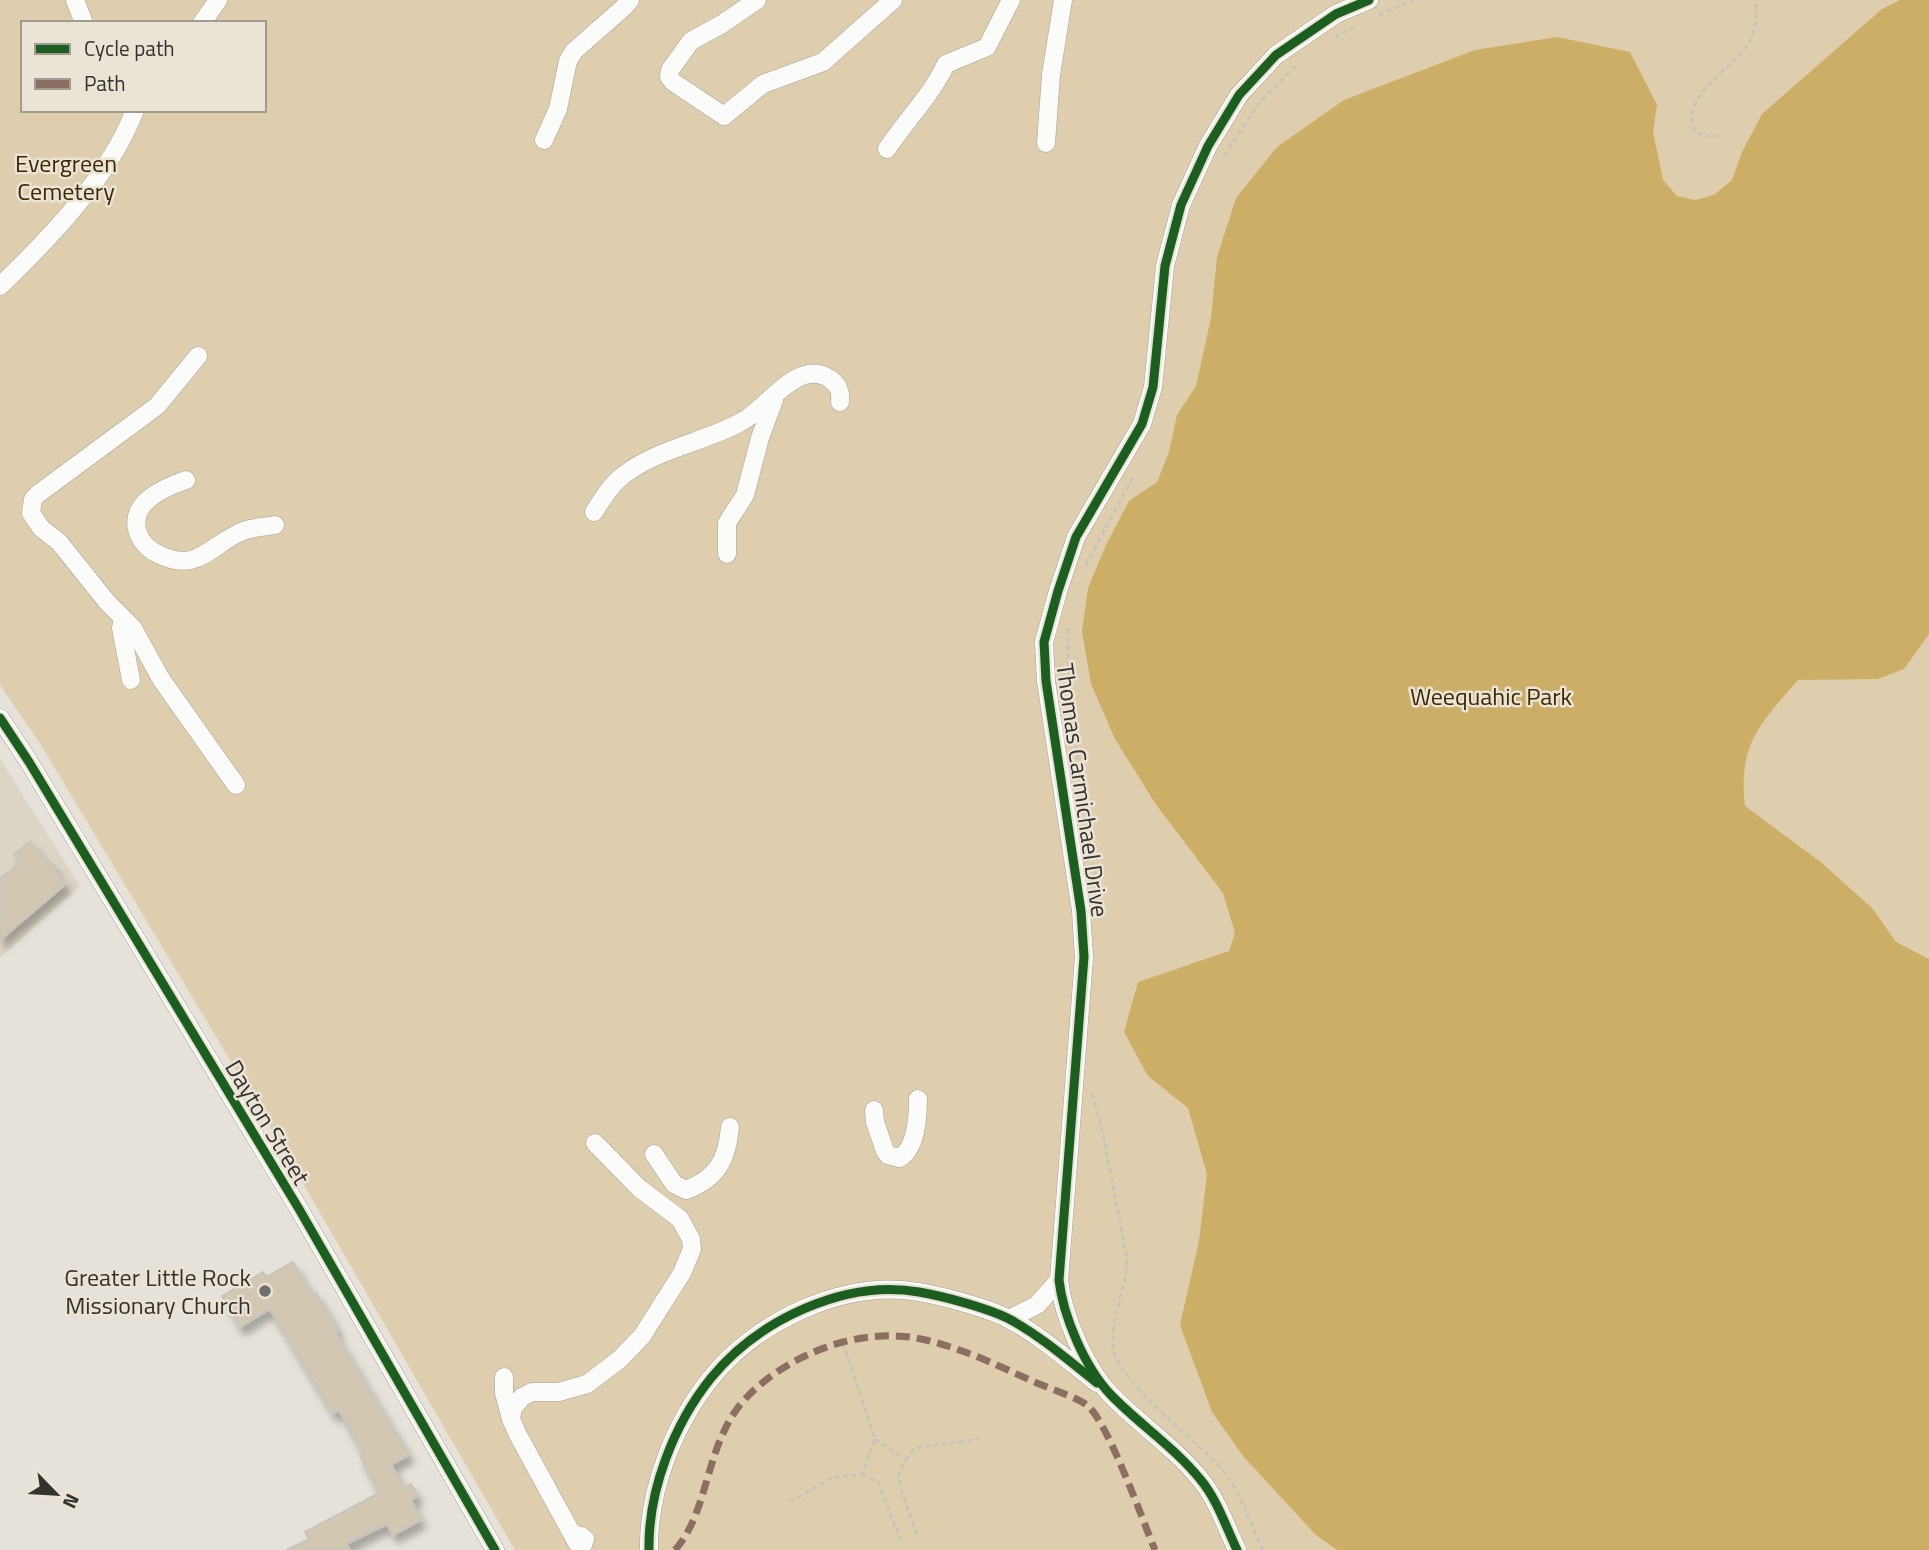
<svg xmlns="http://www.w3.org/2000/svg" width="1929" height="1550" viewBox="0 0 1929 1550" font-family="'Titillium Web',sans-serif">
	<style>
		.built { fill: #dcd5c7 }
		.green { fill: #dfcead; fill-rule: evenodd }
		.water { fill: #cdae66 }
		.building { fill: #d2c7b1; stroke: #c8c5be; stroke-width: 2; filter: url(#shadow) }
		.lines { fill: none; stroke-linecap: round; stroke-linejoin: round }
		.minor-casing { stroke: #a3a19b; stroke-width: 19 }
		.path { stroke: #c4c3c0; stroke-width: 2.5; stroke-dasharray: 5 3.5; stroke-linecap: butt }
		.minor { stroke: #fbfbf9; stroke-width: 18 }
		.quiet { stroke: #8d6e63; stroke-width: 7; stroke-dasharray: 14 7; stroke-linecap: butt }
		.cycleway-casing { stroke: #eae3d6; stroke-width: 13 }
		.cycleway { stroke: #1b5e20; stroke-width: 9 }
		.poi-dot { fill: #72706a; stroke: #eae3d6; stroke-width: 2.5 }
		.labels { text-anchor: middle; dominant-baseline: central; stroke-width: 5; stroke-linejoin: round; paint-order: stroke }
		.park-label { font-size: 24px; fill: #3b2900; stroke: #eae3d6 }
		.street-label { font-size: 24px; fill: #34322d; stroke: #eae3d6 }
		.poi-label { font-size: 24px; fill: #34322d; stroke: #eae3d6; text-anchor: end }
	</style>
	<defs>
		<filter id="shadow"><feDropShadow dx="4.5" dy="8" stdDeviation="3.5" flood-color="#0004"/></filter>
	</defs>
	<rect width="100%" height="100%" fill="#e6e2da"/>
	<path class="built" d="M0,759L80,886L0,958Z"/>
	<path class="green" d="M0,0H1929V1550H515L275,1135L41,745L0,685ZM23,23H264V110H23Z"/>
	<path class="water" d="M1900,0H1929V634L1904,669L1878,679L1798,680C1760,724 1738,743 1745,806L1822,863L1873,909L1896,942L1929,959V1550H1337L1316,1535L1243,1456L1212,1412L1180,1325L1199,1241L1207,1174L1188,1108L1148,1076L1124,1032L1138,982L1229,951L1235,933L1223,893L1157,806L1115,739L1091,684L1082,631L1088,588L1106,545L1129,501L1157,482L1169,452L1177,415L1196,386L1211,318L1217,257L1236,198L1277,147L1344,100L1475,50L1557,37L1630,52L1657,105L1653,132L1663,180L1677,196L1695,200L1714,195L1732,180L1742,152L1762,114L1882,9Z"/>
	<g class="building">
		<path d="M30,841L46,861L48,860L56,868L54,870L66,884L0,940V879L20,863L14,855Z"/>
		<path d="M293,1262L313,1295L316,1293L327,1311L338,1330L335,1332L409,1455L391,1465L405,1488L411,1484L418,1496L411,1500L421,1520L393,1535L387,1524L346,1544L350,1550H287L309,1539L305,1532L379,1493L360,1456L364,1454L339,1410L333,1414L270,1309L240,1327L222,1296L263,1272L266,1277Z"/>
	</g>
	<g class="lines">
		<g class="minor-casing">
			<g id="minor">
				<path d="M75,0L84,23"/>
				<path d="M757,0L722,24L691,41L670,70L669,77L673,82L724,116L763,84L823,62L893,0"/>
				<path d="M202,23L218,0"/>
				<path d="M544,140L558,109L568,61L574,51L623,8L630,0"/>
				<path d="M1046,143L1051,75L1063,0"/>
				<path d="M887,149C906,120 931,96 946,64L987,47L1011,0"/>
				<path d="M0,286C50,238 110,176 135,110"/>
				<path d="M198,356L157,406L38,494L33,499L31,513L41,528L59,542L107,602L133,628L161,679L236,785"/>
				<path d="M186,480C163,488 128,503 138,533C141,541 148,549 156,553C198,575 209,545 243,531C253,527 265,527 275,525"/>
				<path d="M594,512C602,500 609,487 620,478C654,449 703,443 741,422C767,409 798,357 830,379C839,385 841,392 840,402"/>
				<path d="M727,554V523L745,495L760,438L774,400"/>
				<path d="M123,620L121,628L131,680"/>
				<path d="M0,718L29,762L299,1209L495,1550"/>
				<path d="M874,1110L875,1122L885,1151L888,1155L899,1158C916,1150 918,1116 918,1099"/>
				<path d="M654,1154L674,1184L686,1190C718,1178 727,1159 730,1127"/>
				<path d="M1009,1319L1037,1305L1059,1280"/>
				<path d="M504,1377V1393L511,1419"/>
				<path d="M573,1534L581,1536L585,1539L583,1545L577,1543L518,1435L511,1419L513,1408L522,1397L532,1392H559L587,1384L620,1359L642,1336L682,1273L692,1249L691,1239L680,1219L639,1188L595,1143"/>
				<path d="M649,1550C648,1490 674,1424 711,1378C758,1320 845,1279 919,1292C943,1296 991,1309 1011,1320C1042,1337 1069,1361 1097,1383"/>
				<path d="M1237,1550C1226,1527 1217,1499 1200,1479C1174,1447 1139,1424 1111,1395C1085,1368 1063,1316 1059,1280L1084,957L1081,911L1046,681L1044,642L1058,591L1076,537L1142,424L1153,387L1165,266L1181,205L1208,146L1239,95L1276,55L1336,14L1369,0"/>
			</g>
		</g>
		<g class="path">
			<path d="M1379,15L1413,0"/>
			<path d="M1335,37L1354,27"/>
			<path d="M1719,136H1706L1695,132C1679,94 1732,71 1749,43C1756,31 1756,14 1757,0"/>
			<path d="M1224,156L1259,103L1298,63"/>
			<path d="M1086,565L1134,475"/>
			<path d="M1067,628L1070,702L1096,885"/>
			<path d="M1092,1094L1104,1138L1127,1258C1127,1288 1110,1317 1113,1347C1116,1381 1198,1442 1222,1469C1241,1492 1250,1524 1263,1550"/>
			<path d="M875,1439L906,1460L899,1474L900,1486L917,1536"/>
			<path d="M906,1460L914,1448L979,1439"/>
			<path d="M862,1474L878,1482L901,1540"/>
			<path d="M790,1502L831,1478L862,1474L875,1439L843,1343"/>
		</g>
		<use href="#minor" class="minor"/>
		<path class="quiet" d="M675,1550C711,1509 704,1443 746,1398C788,1354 860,1326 921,1339C959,1347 995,1364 1030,1380C1045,1387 1077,1397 1088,1406C1108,1423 1143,1521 1155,1550"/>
		<g class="cycleway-casing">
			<g id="cycleway">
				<path d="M0,718L29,762L299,1209L495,1550"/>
				<path d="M649,1550C648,1490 674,1424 711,1378C758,1320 845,1279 919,1292C943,1296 991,1309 1011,1320C1042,1337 1069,1361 1097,1383"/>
				<path d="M1237,1550C1226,1527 1217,1499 1200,1479C1174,1447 1139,1424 1111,1395C1085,1368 1063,1316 1059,1280L1084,957L1081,911L1046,681L1044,642L1058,591L1076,537L1142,424L1153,387L1165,266L1181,205L1208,146L1239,95L1276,55L1336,14L1369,0"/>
			</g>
		</g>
		<use href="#cycleway" class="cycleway"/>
	</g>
	<circle class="poi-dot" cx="265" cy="1291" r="7"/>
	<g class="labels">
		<g class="park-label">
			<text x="66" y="163">Evergreen<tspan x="66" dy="28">Cemetery</tspan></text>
			<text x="1491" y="696">Weequahic Park</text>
		</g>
		<g class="street-label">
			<text transform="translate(1083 790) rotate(82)">Thomas Carmichael Drive</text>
			<text transform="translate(268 1122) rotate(59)">Dayton Street</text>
		</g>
		<g class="poi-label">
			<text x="251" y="1277">Greater Little Rock<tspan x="251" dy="28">Missionary Church</tspan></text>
		</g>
	</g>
	<rect x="21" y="21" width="245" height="91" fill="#eae3d6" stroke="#a19c92" stroke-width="2"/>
	<rect x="35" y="44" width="35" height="10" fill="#1b5e20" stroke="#a19c92" stroke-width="2"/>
	<text x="84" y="56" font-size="21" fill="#34322d">Cycle path</text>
	<rect x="35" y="79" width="35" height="10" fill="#8d6e63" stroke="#a19c92" stroke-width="2"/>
	<text x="84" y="91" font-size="21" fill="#34322d">Path</text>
	<g transform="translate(56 1494) rotate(115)" stroke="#eae3d6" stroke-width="5" paint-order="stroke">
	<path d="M0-5L12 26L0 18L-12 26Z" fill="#34322d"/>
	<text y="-10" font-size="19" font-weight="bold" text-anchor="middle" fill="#34322d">N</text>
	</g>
</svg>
